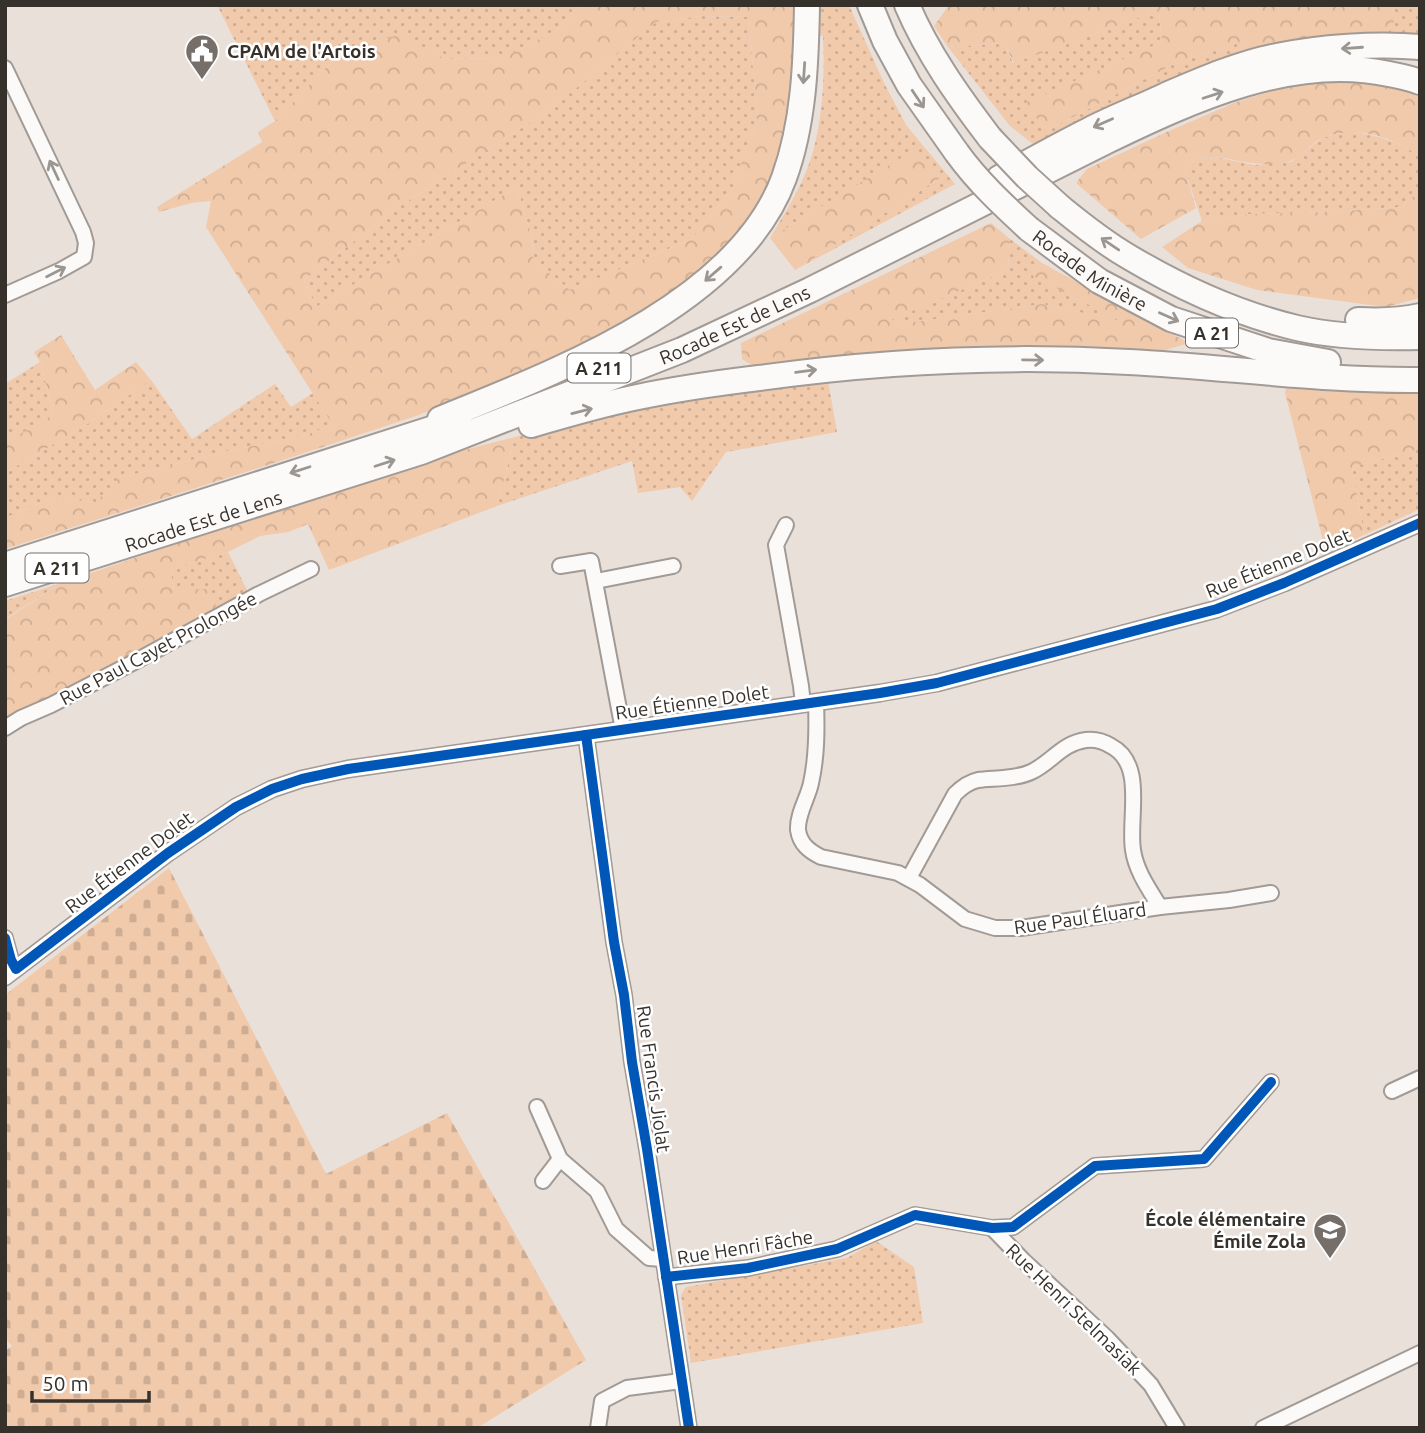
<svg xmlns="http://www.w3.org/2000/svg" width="1425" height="1433" viewBox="0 0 1425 1433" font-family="Ubuntu,sans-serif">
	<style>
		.grass { fill: url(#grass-dots) }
		.forest { fill: url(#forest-crowns); fill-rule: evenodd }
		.cemetery { fill: url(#cemetery-stones) }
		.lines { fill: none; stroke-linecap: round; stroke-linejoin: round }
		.minor-casing { stroke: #a19a95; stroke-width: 18 }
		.tertiary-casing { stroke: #a19a95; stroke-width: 19 }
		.motorway-casing { stroke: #a19a95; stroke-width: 28 }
		.minor { stroke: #fcfaf9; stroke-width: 14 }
		.tertiary { stroke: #fcfaf9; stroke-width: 16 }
		.motorway { stroke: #fcfaf9; stroke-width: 24 }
		.motorway-bridge-casing { stroke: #a19a95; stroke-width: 28; stroke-linecap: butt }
		.motorway-bridge { stroke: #fcfaf9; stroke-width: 24 }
		.cycleway-casing { stroke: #fff; stroke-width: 15 }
		.cycleway { stroke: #0057b8; stroke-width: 10 }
		.oneway { stroke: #9a9692 }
		.labels { text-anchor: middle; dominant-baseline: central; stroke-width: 5; stroke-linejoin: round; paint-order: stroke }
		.shield { fill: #fff; stroke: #736f6b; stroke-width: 2 }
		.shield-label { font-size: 18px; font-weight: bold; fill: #37312c }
		.poi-label { font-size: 19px; font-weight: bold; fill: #37312c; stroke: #fff; text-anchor: start }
		.street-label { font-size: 19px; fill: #37312c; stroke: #fff }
	</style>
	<defs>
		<pattern id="grass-dots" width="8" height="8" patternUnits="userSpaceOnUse" patternTransform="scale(1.75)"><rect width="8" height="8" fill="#f1c9ab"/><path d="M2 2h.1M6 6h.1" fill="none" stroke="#cfad93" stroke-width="1.8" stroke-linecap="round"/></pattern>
		<pattern id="forest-crowns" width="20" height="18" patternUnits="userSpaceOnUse" patternTransform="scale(1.75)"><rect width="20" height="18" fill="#f1c9ab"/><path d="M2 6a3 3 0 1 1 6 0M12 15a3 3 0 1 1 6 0" fill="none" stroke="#cfad93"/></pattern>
		<pattern id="cemetery-stones" width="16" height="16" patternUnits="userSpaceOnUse" patternTransform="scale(1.75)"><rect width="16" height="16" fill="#f1c9ab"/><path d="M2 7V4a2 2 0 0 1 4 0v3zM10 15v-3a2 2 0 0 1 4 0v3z" fill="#cfad93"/></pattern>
	</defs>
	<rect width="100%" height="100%" fill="#e9e0da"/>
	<g class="grass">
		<path d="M217,5H580L557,30L503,58L445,59L400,35L338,55L275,121Z"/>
		<path d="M816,5H849L884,83L906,125L955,184L795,270L940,178L914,151L770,238C785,213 804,183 812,155C823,117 825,76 823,36H815Z"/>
		<path d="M1146,5H1158L1162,42L1024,104L1048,130L1172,65L1241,42L1245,51L1174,77L1088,115L1033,144L1010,126L948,47L1004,43L1013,63L1149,14Z"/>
		<path d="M1390,5H1420V35L1386,34C1396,24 1396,17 1390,5Z"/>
		<path d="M701,16L749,17L757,120L732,189L692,239L570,290L533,260L532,238L517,187L316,307L304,280L397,208L551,109L656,22Z"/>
		<path d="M1348,131C1374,135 1399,140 1420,157V196L1410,197L1403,207L1330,212L1251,214L1202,221L1185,171L1196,159L1220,158L1255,165L1291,162L1322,138Z"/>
		<path d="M1010,239L1042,263L1033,276L1123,322L1042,304L894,325L888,321L1008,270Z"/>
		<path d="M40,362L54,414L5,443V384Z"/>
		<path d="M827,375L837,432L726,452L692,501L680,487L638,493L632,461L497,506L515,437L619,411Z"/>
		<path d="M151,380L192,439L275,384L291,407L313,393L333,425L305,435L228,451L119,478L96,502L51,498L5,518V473L89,423Z"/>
		<path d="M1420,449V509L1364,535L1352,467Z"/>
		<path d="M228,552L250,596L219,612L174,590L170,569Z"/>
		<path d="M61,583L5,619V601Z"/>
		<path d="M876,1241L914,1267L923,1323L691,1363L681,1295L686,1287L847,1258Z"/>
	</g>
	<g class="forest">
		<path d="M580,5H797L788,137L780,168L747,229L682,287L614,328L533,369L416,416L271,464L5,549V518L51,498L96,502L119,478L228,451L305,435L333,425L206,227L211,201L191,203L159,212L157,207L262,142L258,132L275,121L338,55L400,34L445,59L503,58L557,30ZM701,16L749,17L757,120L732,189L692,239L570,290L533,260L532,238L517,187L316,307L304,280L397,208L551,109L656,22Z"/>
		<path d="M949,5H1146L1149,14L1014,63L1004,43L948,47L934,26Z"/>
		<path d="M1158,5H1390C1396,16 1396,25 1386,34L1328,35L1286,41L1245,51L1241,42L1172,65L1048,130L1023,104L1162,42Z"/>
		<path d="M1328,79C1363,81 1387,83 1420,97V157C1395,137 1353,124 1323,138C1310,143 1301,159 1287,162C1265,167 1245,162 1223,158C1214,157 1205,159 1196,159L1185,171L1196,208L1141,239L1076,183L1087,169L1171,130L1234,103L1290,85Z"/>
		<path d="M914,150L940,178L795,270L770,238Z"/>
		<path d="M1420,196V298L1386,307L1257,290L1188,268L1162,247L1202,221L1251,214L1330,212L1403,207L1410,197Z"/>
		<path d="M991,223L1010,239L1008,270L889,321L894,325L1042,304L1120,321L1033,276L1042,263L1189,343L1152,354L755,367L742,359L741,343Z"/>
		<path d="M61,335L95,390L136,362L151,380L89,423L5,473V443L54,414L40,362L34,352Z"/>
		<path d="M1288,381L1420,388V449L1352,467L1364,535L1326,552L1285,393Z"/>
		<path d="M515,437L497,506L329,570L308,524L288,532L260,536L228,552L170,569L174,590L208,589L219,612L5,724V620L61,583L421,461Z"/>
	</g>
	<path class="cemetery" d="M169,868L326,1174L447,1113L586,1360L477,1428H5V1351L12,1346L5,1338V995Z"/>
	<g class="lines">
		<g class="minor-casing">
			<g id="minor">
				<path d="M5,68L83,232L86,243L84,257L59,271L5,295"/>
				<path d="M786,525L776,545L801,686L803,704"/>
				<path d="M560,566L591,561L623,730"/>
				<path d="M596,581L673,566"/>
				<path d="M816,702C817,730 817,756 811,783C808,798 797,814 798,830C800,844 809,851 821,857L898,873L920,885L965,919L995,928H1021L1160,907L1229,900L1271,893"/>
				<path d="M5,728L21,718L51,705L138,660L259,594L311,569"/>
				<path d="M586,735L614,942L624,995L632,1062L647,1149L689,1428"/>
				<path d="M909,878L955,794C962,787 969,782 978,780C995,778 1016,779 1031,772C1051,763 1062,743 1086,740C1095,739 1103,741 1111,746C1146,764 1128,818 1133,850C1136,871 1149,889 1160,907"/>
				<path d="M5,938L11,960L16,969"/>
				<path d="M1392,1091L1420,1078"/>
				<path d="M537,1107L560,1159L597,1191L616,1229L649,1258L663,1259"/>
				<path d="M543,1181L560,1159"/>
				<path d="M992,1228L1024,1261L1107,1338L1151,1385L1177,1428"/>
				<path d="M666,1277L748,1268L837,1249L915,1215L992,1228L1013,1227L1095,1166L1204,1159L1271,1082"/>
				<path d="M598,1428L602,1401L627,1388L681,1381"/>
				<path d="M1263,1428L1420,1353"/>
			</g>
		</g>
		<g class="tertiary-casing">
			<path id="tertiary" d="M5,977L168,853L236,807L272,789L302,779L348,769L880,693L937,683L1217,609L1284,583L1420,523"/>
		</g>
		<g class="motorway-casing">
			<g id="motorway">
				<path d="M870,5L885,41L909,85L957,153"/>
				<path d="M907,5C928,54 958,96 990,138"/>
				<path d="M999,178C1029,162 1059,145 1089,130C1114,117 1141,107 1166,95C1201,80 1240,63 1277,56C1319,47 1377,43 1420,47"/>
				<path d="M1060,207C1082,225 1105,243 1129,257C1181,288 1238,314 1297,328C1336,337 1380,338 1420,337"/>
				<path id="s1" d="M1029,229L1099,281L1171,319L1268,351L1328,362"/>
				<path d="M1358,320C1378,321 1399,321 1420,316"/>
				<path d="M440,419C555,372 738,304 784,178C804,123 806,63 807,5"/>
				<path d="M531,425C565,415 599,405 633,398C675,389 717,383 759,378C881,361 1005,355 1129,362C1226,367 1323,381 1420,380"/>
				<path d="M5,565L459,420"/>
				<path id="s2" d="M5,584L421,452L682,350L810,290L1107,141C1192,100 1293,53 1389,74C1399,76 1410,78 1420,82"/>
			</g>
		</g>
		<use href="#minor" class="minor"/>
		<use href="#tertiary" class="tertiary"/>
		<use href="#motorway" class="motorway"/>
		<g class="motorway-bridge-casing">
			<g id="motorway-bridge">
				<path d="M990,138L1027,177L1060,207"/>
				<path d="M957,153C978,182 1003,205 1029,229"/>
			</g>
		</g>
		<use href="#motorway-bridge" class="motorway-bridge"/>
		<g class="cycleway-casing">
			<g id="cycleway">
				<path d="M586,735L614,942L624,995L632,1062L647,1149L689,1428"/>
				<path d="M5,938L11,960L16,969L168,853L236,807L272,789L302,779L348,769L880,693L937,683L1217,609L1284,583L1420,523"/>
				<path d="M666,1277L748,1268L837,1249L915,1215L992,1228L1013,1227L1095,1166L1204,1159L1271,1082"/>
			</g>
		</g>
		<use href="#cycleway" class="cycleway"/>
	</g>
	<defs><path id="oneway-shaft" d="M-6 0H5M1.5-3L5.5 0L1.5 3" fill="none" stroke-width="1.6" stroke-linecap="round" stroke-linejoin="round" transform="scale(1.75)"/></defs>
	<g class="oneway">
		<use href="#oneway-shaft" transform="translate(1352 48) rotate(176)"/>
		<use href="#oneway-shaft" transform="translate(804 73) rotate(94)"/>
		<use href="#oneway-shaft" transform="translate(1213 95) rotate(-18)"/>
		<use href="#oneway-shaft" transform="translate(918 99) rotate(56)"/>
		<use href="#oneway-shaft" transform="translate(1103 123) rotate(156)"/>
		<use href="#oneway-shaft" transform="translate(54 170) rotate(-115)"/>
		<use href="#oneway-shaft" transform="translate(1110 244) rotate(-146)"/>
		<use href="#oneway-shaft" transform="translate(56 272) rotate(-27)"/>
		<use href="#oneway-shaft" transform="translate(713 274) rotate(139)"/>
		<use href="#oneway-shaft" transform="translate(1169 317) rotate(24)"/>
		<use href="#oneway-shaft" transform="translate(1033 360) rotate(1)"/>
		<use href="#oneway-shaft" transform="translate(806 371) rotate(-7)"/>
		<use href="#oneway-shaft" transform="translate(582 411) rotate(-14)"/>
		<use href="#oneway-shaft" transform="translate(385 463) rotate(-18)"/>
		<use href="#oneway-shaft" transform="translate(300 470) rotate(162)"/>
	</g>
	<defs>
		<g id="civic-pin" transform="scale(1.75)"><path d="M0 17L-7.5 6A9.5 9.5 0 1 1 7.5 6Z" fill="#756e69" stroke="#fff"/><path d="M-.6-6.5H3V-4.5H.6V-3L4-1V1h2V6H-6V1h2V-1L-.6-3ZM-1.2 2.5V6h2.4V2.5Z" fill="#fff"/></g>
		<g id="school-pin" transform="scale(1.75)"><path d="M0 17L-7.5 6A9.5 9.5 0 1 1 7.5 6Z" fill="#756e69" stroke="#fff"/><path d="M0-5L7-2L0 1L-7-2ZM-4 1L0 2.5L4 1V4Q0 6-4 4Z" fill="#fff"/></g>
	</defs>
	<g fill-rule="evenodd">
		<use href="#civic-pin" x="202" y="51"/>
		<use href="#school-pin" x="1330" y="1230"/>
	</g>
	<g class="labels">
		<g class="shield">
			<rect x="1186" y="318.5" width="52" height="29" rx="5"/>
			<rect x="567.5" y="353.5" width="63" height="29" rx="5"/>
			<rect x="25.5" y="553.5" width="63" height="29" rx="5"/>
		</g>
		<g class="shield-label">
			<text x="1212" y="333">A 21</text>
			<text x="599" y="368">A 211</text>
			<text x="57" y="568">A 211</text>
		</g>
		<g class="poi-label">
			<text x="227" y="51">CPAM de l'Artois</text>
			<text x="1306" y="1219" text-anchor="end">École élémentaire<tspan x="1306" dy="22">Émile Zola</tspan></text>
		</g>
		<g class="street-label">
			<text stroke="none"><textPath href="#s1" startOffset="74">Rocade Minière</textPath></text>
			<text stroke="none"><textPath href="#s2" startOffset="775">Rocade Est de Lens</textPath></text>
			<text stroke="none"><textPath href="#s2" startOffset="208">Rocade Est de Lens</textPath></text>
			<text transform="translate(1278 563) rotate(-22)">Rue Étienne Dolet</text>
			<text transform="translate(158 648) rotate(-28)">Rue Paul Cayet Prolongée</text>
			<text transform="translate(692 702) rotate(-8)">Rue Étienne Dolet</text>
			<text transform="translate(129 862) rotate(-37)">Rue Étienne Dolet</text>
			<text transform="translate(1080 918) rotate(-8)">Rue Paul Éluard</text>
			<text transform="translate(654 1079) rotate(82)">Rue Francis Jiolat</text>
			<text transform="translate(745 1247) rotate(-9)">Rue Henri Fâche</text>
			<text transform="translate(1074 1309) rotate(44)">Rue Henri Stelmasiak</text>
		</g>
	</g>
	<rect width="1425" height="1433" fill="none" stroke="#37312c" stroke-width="14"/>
	<path d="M32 1391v10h117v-10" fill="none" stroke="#37312c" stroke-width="3.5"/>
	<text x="42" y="1391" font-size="21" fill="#37312c" stroke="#ffffff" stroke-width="5" paint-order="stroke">50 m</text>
</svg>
